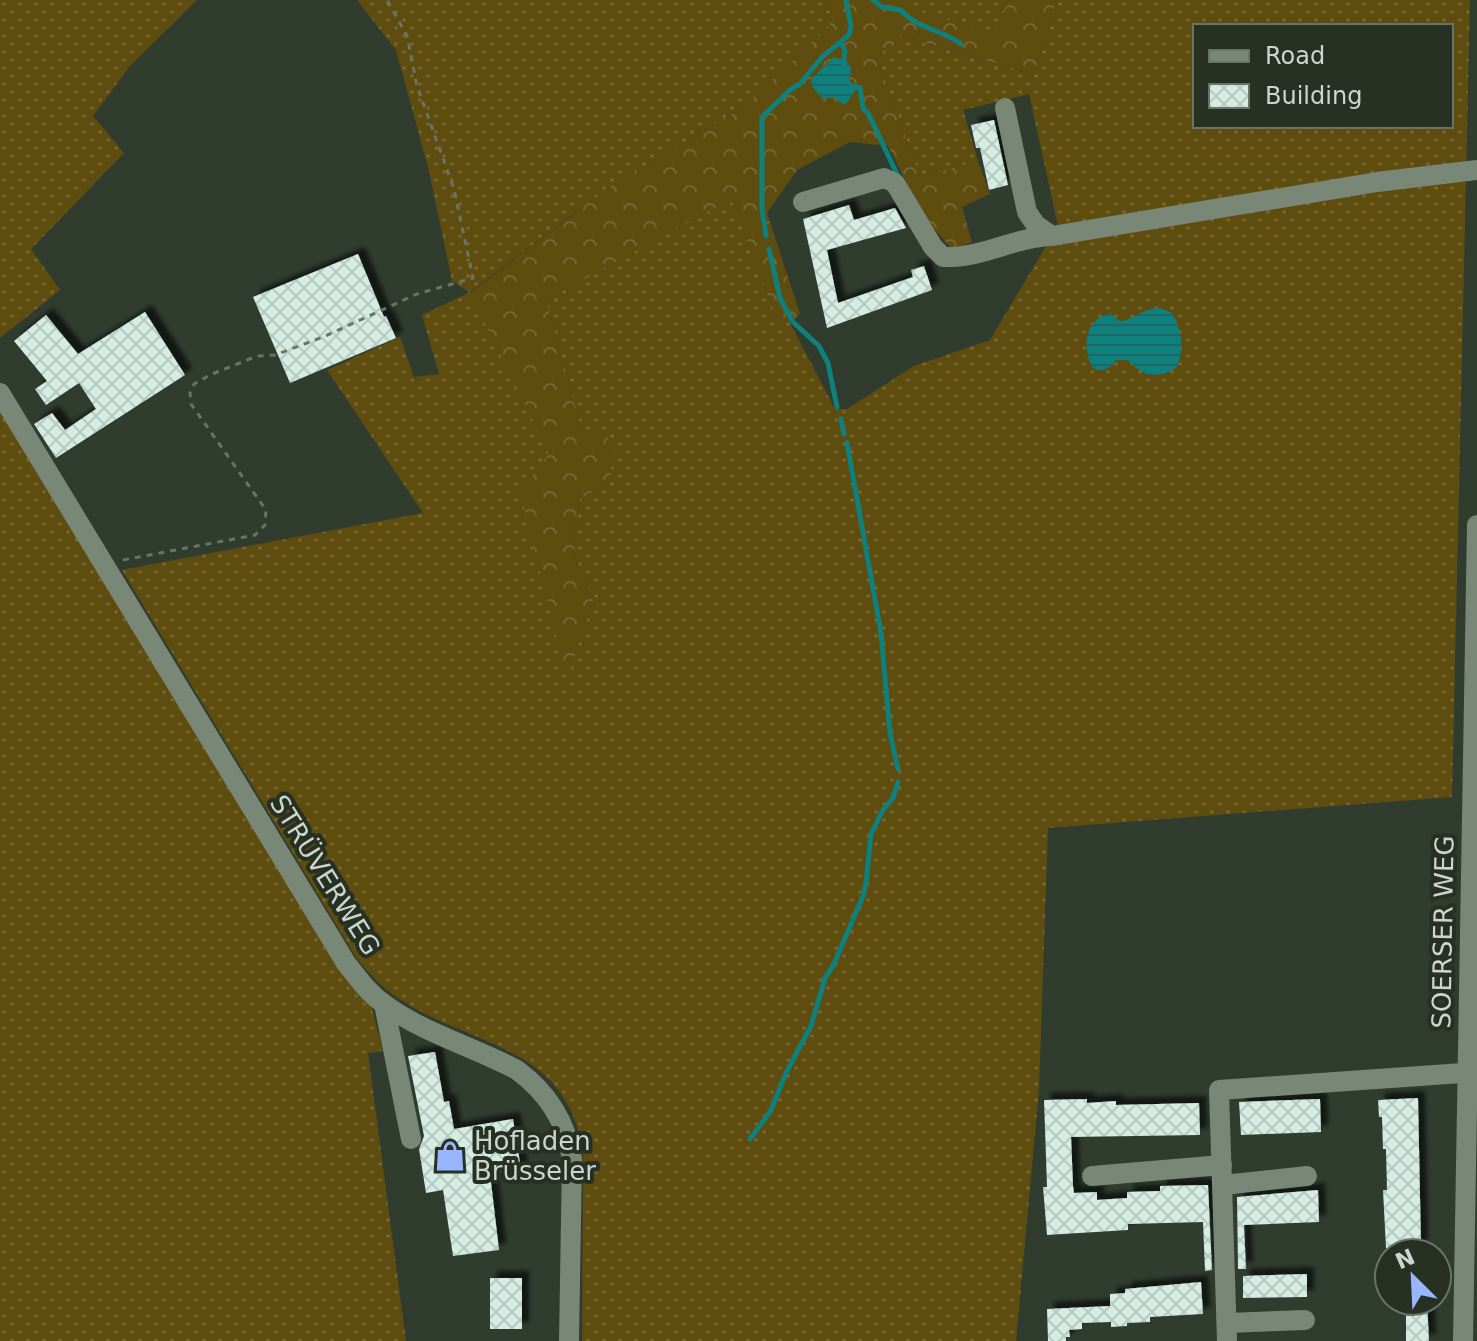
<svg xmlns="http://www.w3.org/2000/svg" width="1477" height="1341" viewBox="0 0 1477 1341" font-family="'DejaVu Sans',sans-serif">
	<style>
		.grass { fill: url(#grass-dots); fill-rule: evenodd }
		.forest { fill: url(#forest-crowns) }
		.water { fill: url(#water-rules) }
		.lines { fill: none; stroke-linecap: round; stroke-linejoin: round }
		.stream { stroke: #0e817e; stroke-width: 5 }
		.building { fill: url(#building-cross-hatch); filter: url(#shadow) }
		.path { stroke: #697468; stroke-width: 3; stroke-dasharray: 6 6; stroke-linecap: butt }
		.minor { stroke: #798777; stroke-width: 20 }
		.labels { text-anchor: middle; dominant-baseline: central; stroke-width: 8; stroke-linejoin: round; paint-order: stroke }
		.street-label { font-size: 26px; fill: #cdd5cc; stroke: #263124 }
		.poi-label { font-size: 26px; fill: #cdd5cc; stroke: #263124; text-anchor: start }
	</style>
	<defs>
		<pattern id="grass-dots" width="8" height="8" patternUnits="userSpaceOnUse" patternTransform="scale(2)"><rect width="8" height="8" fill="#5f4d10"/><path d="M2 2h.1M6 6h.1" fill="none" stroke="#756632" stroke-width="1.8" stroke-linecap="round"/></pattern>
		<pattern id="forest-crowns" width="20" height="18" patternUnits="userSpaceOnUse" patternTransform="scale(2)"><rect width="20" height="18" fill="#5f4d10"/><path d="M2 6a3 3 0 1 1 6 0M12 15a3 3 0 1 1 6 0" fill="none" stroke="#756632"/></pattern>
		<pattern id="water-rules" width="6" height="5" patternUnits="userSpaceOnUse" patternTransform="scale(2)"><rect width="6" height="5" fill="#0e817e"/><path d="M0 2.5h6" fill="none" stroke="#216764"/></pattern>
		<pattern id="building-cross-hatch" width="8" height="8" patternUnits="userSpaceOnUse" patternTransform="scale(2)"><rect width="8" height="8" fill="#d5ece2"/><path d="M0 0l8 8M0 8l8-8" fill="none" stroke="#b7cac1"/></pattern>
		<filter id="shadow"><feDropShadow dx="7" dy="-7" stdDeviation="2" flood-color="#0009"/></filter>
	</defs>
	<rect width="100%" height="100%" fill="#2f3c2e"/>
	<g class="grass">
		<path d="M0,0H197L130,66L93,116L124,153L31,249L60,290L0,338Z"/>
		<path d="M357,0H831L830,26L742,108L611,186L470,292L550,454L567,678L594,598C570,552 572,548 580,499L610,481L582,430L546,300L731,198L776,317L790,323L835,409H847L914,366L990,340L1058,226L1029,94L963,110L978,161L920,177L877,57L900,36L1034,74L1057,0H1470L1452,797L1048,828L1039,1089L1016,1341H582L583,1154C568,1041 467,1048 392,994C379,984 368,972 357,959L122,570L423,513L327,370L400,337L414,377L439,374L422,315L470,292L452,281L429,171L396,50ZM1195,26H1451V126H1195Z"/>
		<path d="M900,0H1009L995,34L903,7Z"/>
		<path d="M0,412L371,1005L383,1051L368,1053L406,1341H0Z"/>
	</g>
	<path class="forest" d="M831,0H900L903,7L994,33L1009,0H1057L1034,74L901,36L877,57L920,177L978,161L990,194L962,207L972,242L952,249L926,220L888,146L850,142L797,170L767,213L800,314L790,323L776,317L731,199L546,300L582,430L603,432L614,446L610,481L580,499C572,548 570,552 594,598L567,680L520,491L549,454L470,293L611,186L742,108L830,26Z"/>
	<g class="water">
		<path d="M834,57L847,62L851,67L850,81L855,91L845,105L833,97L823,99L811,85L812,78Z"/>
		<path d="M1160,308L1172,313C1182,330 1185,348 1177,367C1158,380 1143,377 1128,360H1116C1111,368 1103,373 1093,368C1081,348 1085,319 1110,313L1119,321C1134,320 1143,308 1160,308Z"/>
	</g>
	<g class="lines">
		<g class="stream">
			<path d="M873,0L882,7L901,10C915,28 943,30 961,44"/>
			<path d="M841,43L845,51L843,66"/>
			<path d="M851,86L860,88L863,108L868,113L898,176"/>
			<path d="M766,236L762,209V117L791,89L800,84L822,57L849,35L851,26L846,0"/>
			<path d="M769,249L780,298L793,322L819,346L828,363L837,407"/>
			<path d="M841,419L844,434"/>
			<path d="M847,443L881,633L890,733L898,769"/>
			<path d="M750,1139L770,1112L787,1071L811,1026L825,978L833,966L863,896L866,883L871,834L883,810L893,798L898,782"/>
		</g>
	</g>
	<g class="building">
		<path d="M994,120L1008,185L989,190L980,148H976L971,125Z"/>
		<path d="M849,205L854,220L895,208L906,228L827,250L838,303L913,277L911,270L924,266L932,290L827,328L803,219Z"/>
		<path d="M358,254L384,317L386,316L396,338L290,383L253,297Z"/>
		<path d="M145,312L185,375L56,458L34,424L52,413L65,430L96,409L79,383L46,405L35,389L47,381L14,341L46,315L78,354Z"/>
		<path d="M435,1052L444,1102L449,1101L454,1129L513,1119L521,1169L490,1174L499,1250L453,1256L443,1190L426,1193L419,1149L424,1136L408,1056Z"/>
		<path d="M1418,1098L1421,1247L1386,1248L1383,1190H1387L1386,1149H1383L1382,1117H1379L1378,1100Z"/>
		<path d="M1087,1099V1103L1116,1101V1105L1199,1103L1200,1135L1071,1137L1073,1186L1074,1193L1097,1192V1200L1127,1198V1192L1160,1191V1186L1208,1185L1212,1270L1205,1271L1203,1222L1128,1224V1230L1047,1235L1043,1187H1047L1044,1100Z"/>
		<path d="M1320,1099L1321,1132L1241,1135L1239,1102Z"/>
		<path d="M1318,1190L1319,1222L1244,1225L1246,1269H1238L1237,1197Z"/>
		<path d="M1307,1274V1297L1243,1298V1276Z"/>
		<rect x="490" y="1278" width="32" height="51"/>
		<path d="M1201,1282L1203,1314L1150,1317V1322L1127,1323V1326L1111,1327V1322L1082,1323V1329L1069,1330L1070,1337H1066V1341H1048L1047,1309L1110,1306V1294L1125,1293V1289Z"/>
		<path d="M1406,1301H1427L1429,1341H1406Z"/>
	</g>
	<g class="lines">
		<path class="path" d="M123,560L255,535L265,525L266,510L191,404L190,393L194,384L210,375L257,356L275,355L323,337L417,294L473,278L454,189L417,86L407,36L387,0"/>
		<g class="minor">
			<path d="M1005,108L1027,212L1036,225L1052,236L1377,182L1477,170"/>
			<path d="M803,202L884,178L895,183L933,247L943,257C980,259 1015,237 1052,236"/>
			<path d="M0,393L346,963C358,978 368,993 384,1004C423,1033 474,1047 517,1070C548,1093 566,1121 572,1159L569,1341"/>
			<path d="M384,1004L411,1139"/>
			<path d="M1092,1176L1222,1165"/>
			<path d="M1223,1185L1307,1176"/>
			<path d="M1228,1323L1305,1320"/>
			<path d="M1227,1341L1219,1090L1477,1072"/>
			<path d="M1463,1341L1477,525"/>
		</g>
	</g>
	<defs>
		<g id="shop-bare" transform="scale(2.4)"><path d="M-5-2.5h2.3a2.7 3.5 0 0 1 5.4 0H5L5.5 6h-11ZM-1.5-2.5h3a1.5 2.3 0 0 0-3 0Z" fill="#98b5fd" stroke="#263124" stroke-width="2.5" paint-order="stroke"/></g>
	</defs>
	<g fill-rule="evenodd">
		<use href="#shop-bare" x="450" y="1156"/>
	</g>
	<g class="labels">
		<g class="street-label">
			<text transform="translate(325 875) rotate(58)">STRÜVERWEG</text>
			<text transform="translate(1443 932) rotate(-89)">SOERSER WEG</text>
		</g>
		<g class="poi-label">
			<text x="474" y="1141">Hofladen<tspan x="474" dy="30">Brüsseler</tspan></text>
		</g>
	</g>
	<rect x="1193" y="24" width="260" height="104" fill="#263124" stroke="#697367" stroke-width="2"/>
	<rect x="1209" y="50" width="40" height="12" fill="#798777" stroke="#697367" stroke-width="2"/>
	<text x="1265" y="64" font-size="24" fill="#cdd5cc">Road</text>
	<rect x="1209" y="84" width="40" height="24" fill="url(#building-cross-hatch)" stroke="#697367" stroke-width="2"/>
	<text x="1265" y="104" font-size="24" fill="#cdd5cc">Building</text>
	<g transform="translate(1413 1277) rotate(336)"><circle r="38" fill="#263124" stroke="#697367" stroke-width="2"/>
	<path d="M0-6L14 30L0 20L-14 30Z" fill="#98b5fd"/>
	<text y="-12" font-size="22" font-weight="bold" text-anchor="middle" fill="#cdd5cc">N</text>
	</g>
</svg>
